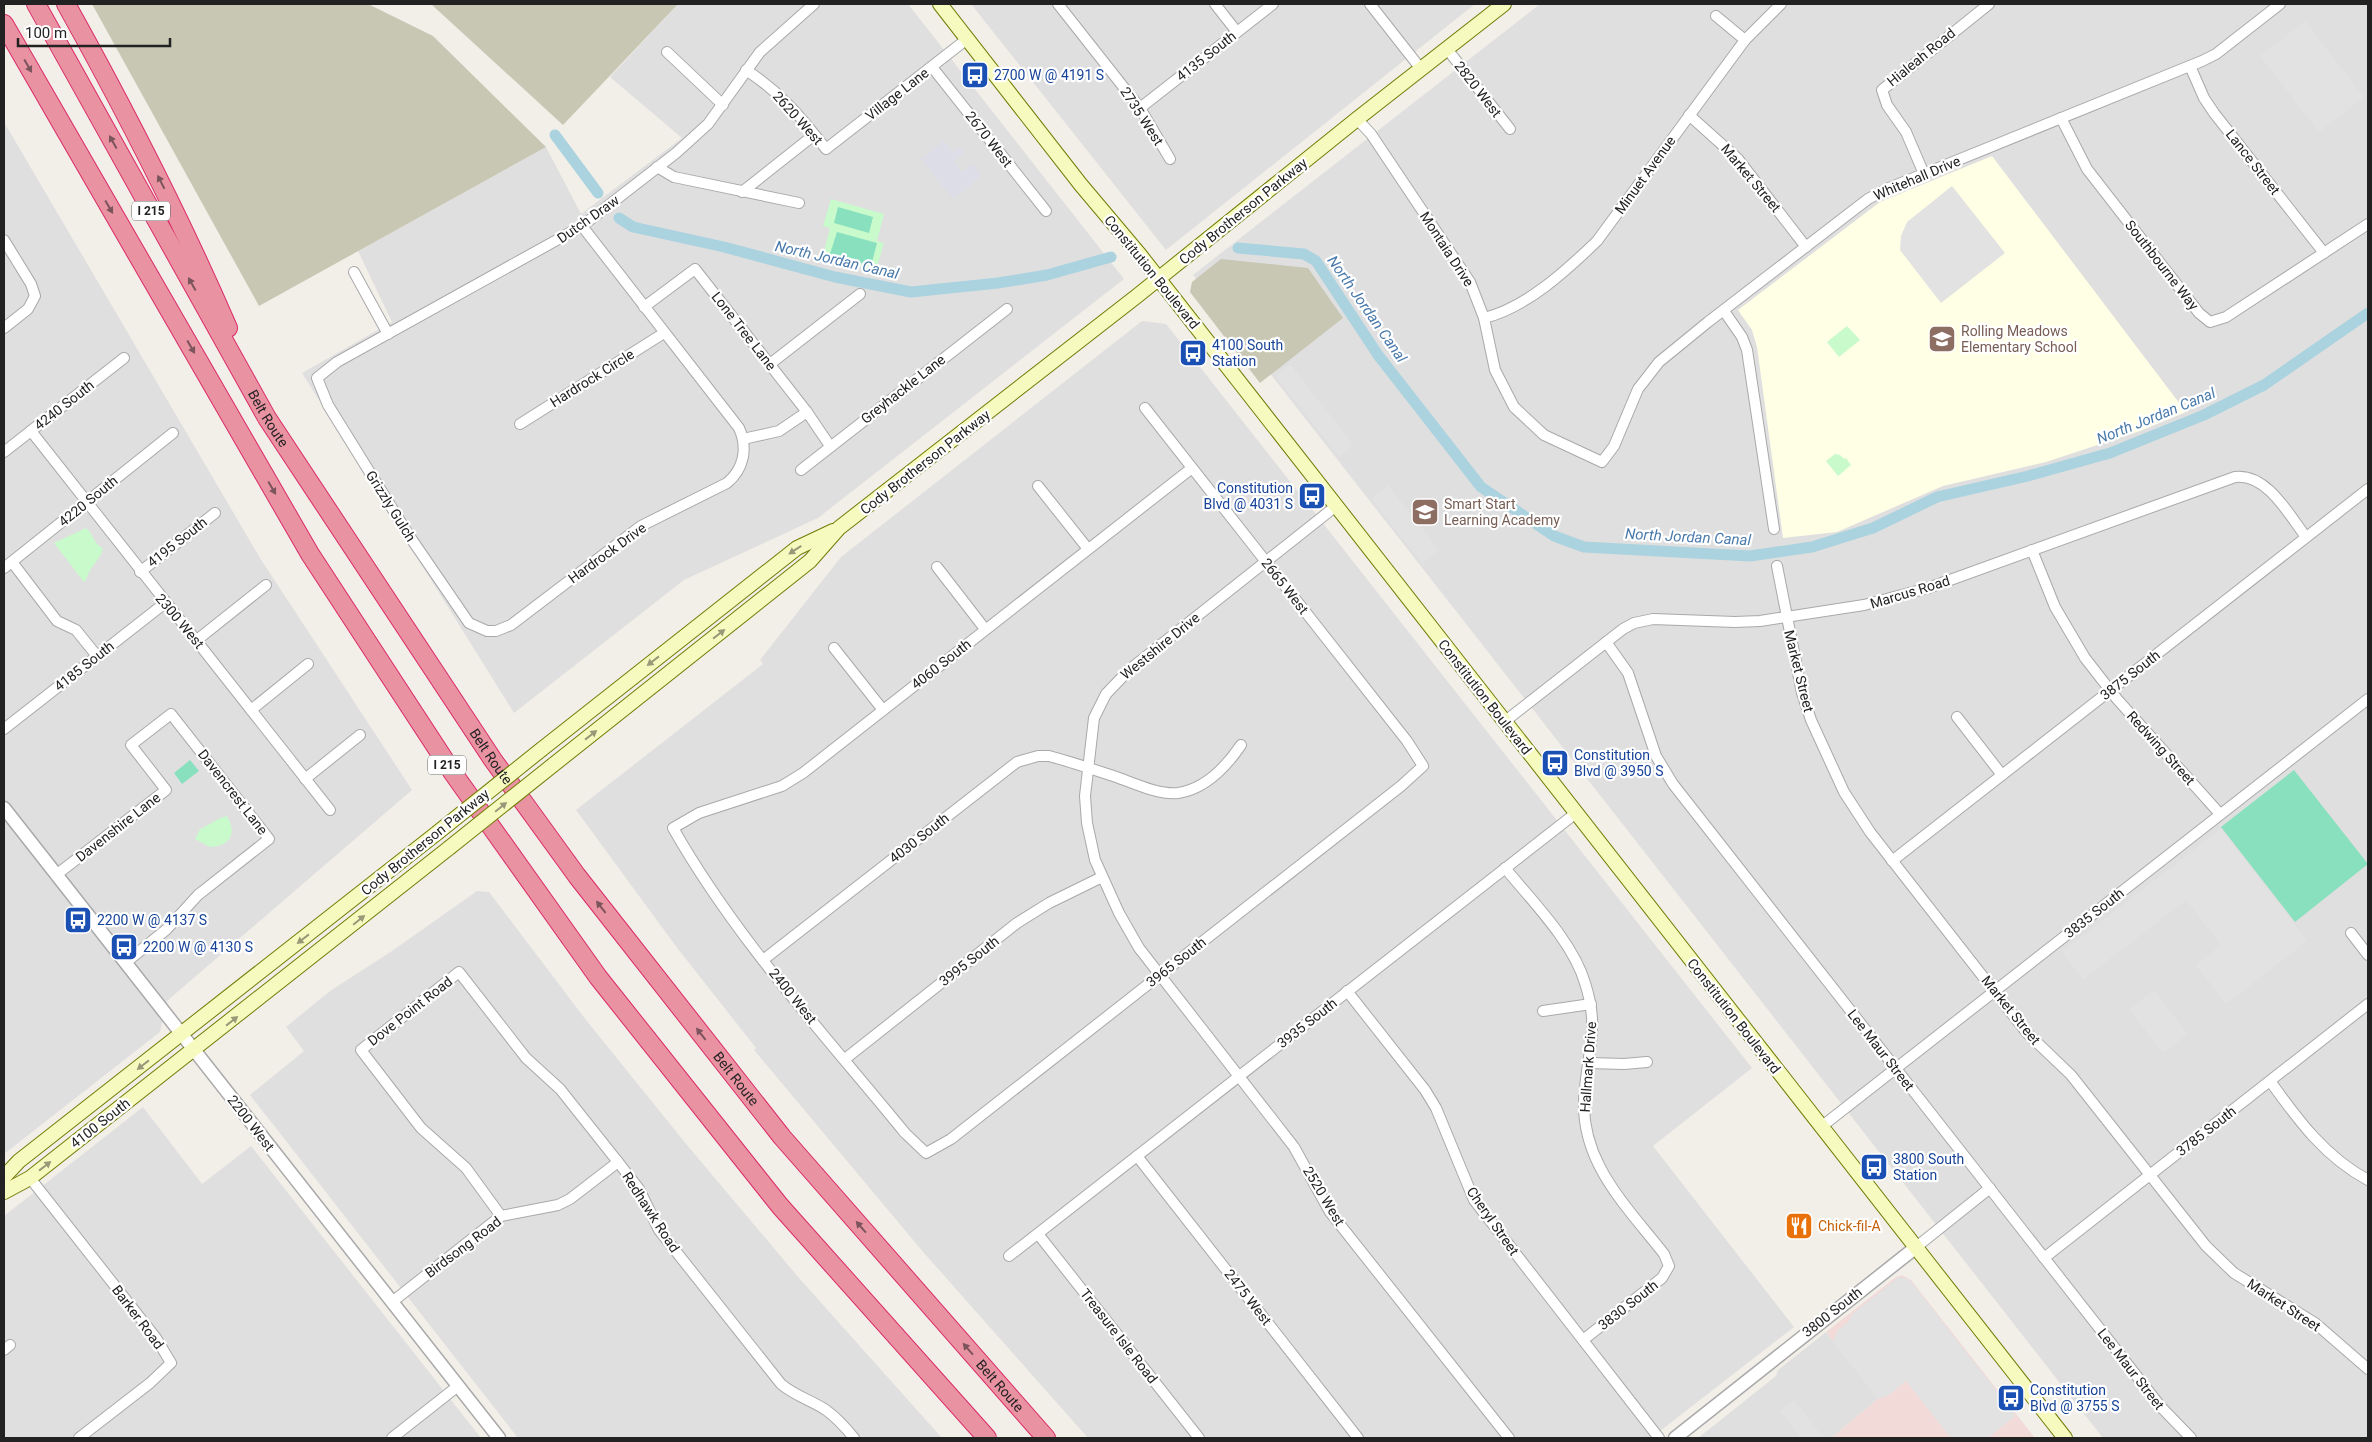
<svg xmlns="http://www.w3.org/2000/svg" width="2372" height="1442" viewBox="0 0 2372 1442" font-family="Roboto,sans-serif">
	<style>
		.residential { fill: #e0dfdf }
		.commercial { fill: #f2dad9 }
		.education { fill: #ffffe5 }
		.construction { fill: #c7c7b4 }
		.park { fill: #c8facc }
		.pitch { fill: #88e0be }
		.parking { fill: #e2e2e2 }
		.plaza { fill: #dddde8 }
		.lines { fill: none; stroke-linecap: round; stroke-linejoin: round }
		.canal { stroke: #aad3df; stroke-width: 11 }
		.minor-casing { stroke: #a9a9a9; stroke-width: 12 }
		.tertiary-casing { stroke: #a9a9a9; stroke-width: 15 }
		.secondary-casing { stroke: #707d05; stroke-width: 16 }
		.motorway-casing { stroke: #dc2a67; stroke-width: 20 }
		.minor { stroke: #fff; stroke-width: 10 }
		.tertiary { stroke: #fff; stroke-width: 12 }
		.secondary { stroke: #f7fabf; stroke-width: 14 }
		.motorway { stroke: #e892a2; stroke-width: 18 }
		.secondary-bridge-casing { stroke: #707d05; stroke-width: 16; stroke-linecap: butt }
		.secondary-bridge { stroke: #f7fabf; stroke-width: 14 }
		.oneway { fill: #7b545c }
		.oneway2 { fill: #979978 }
		.labels { text-anchor: middle; dominant-baseline: central; stroke-width: 4.5; stroke-linejoin: round; paint-order: stroke }
		.shield { fill: #fff; stroke: #646464; stroke-width: 1 }
		.shield-label { font-size: 12px; font-weight: bold; fill: #222 }
		.street-label { font-size: 14px; fill: #222; stroke: #fff }
		.transit-label { font-size: 14px; fill: #164399; stroke: #fff; text-anchor: start }
		.education-label { font-size: 14px; fill: #785e54; stroke: #fff; text-anchor: start }
		.food-label { font-size: 14px; fill: #c56008; stroke: #fff; text-anchor: start }
		.water-label { font-size: 15px; font-style: italic; fill: #4a7aab; stroke: #fff }
	</style>
	<rect width="100%" height="100%" fill="#f2efe9"/>
	<g class="residential">
		<path d="M678,4H908L1124,279L818,518L684,580L514,713L302,373L392,322L358,251L546,147L581,214L682,138L610,77Z"/>
		<path d="M971,4H1475L1166,250Z"/>
		<path d="M1540,4H2368V1438H2103L1193,275Z"/>
		<path d="M4,122L260,558L412,790L167,1001L160,1032L4,1154Z"/>
		<path d="M1142,321L1166,324L1752,1068L1653,1146L1794,1327L1651,1438H1088L924,1253L754,1050L756,1048L678,949L576,810L763,664L760,660L841,557Z"/>
		<path d="M477,891L489,892L586,1020L687,1145L799,1278L942,1438H518L250,1095L304,1051L286,1027L330,991L392,951Z"/>
		<path d="M143,1107L202,1184L251,1146L481,1438H4V1216Z"/>
		<path d="M1826,1332L1878,1399L1831,1438H1698L1776,1376L1778,1370Z"/>
	</g>
	<path class="commercial" d="M1902,1275L1911,1280L2035,1438H1831L1878,1399L1826,1332L1896,1277Z"/>
	<path class="education" d="M1992,156L2186,412L2140,431L2046,462L1943,486L1837,532L1783,538L1757,347L1752,330L1738,310L1880,202Z"/>
	<g class="construction">
		<path d="M92,4H368L433,36L546,147L259,306Z"/>
		<path d="M431,4H678L563,125Z"/>
		<path d="M1221,259L1308,268L1343,318L1260,383L1190,292L1192,282Z"/>
	</g>
	<g class="park">
		<path d="M831,199L884,214L877,241L884,243L876,270L823,255L830,228L823,226Z"/>
		<path d="M1847,326L1860,340L1839,357L1827,342Z"/>
		<path d="M1835,454L1840,455L1844,459L1846,458L1851,465L1838,476L1826,461Z"/>
		<path d="M86,528C95,536 91,540 103,549C99,562 89,567 86,580L84,582L54,543Z"/>
		<path d="M227,816C237,833 231,846 210,847L195,839L200,829C210,825 217,818 227,816Z"/>
	</g>
	<g class="pitch">
		<path d="M838,207L873,217L869,233L834,223Z"/>
		<path d="M837,232L877,243L871,266L830,254Z"/>
		<path d="M190,760L199,771L182,784L174,773Z"/>
		<path d="M2294,770L2368,864L2295,922L2221,827Z"/>
	</g>
	<g class="parking">
		<path d="M2305,21L2364,97L2319,132L2260,56Z"/>
		<path d="M1952,186L2005,253L1941,303L1900,250L1901,236L1907,222Z"/>
		<path d="M1290,364L1354,445L1339,457L1275,376Z"/>
		<path d="M1388,485L1439,550L1422,564L1371,499Z"/>
		<path d="M2221,829L2307,941L2226,1004L2196,965L2221,945L2186,900L2083,980L2062,952Z"/>
		<path d="M2154,990L2188,1034L2163,1053L2129,1009Z"/>
		<path d="M1899,1277L1909,1279L2013,1412L2015,1416L1988,1438H1951L1906,1381L1889,1395L1878,1399L1833,1342L1837,1331L1849,1321L1851,1315Z"/>
		<path d="M1794,1400L1824,1438H1801L1780,1411Z"/>
	</g>
	<path class="plaza" d="M943,141L953,152L960,147L964,153L954,161L962,172L973,164L982,176L953,199L921,159Z"/>
	<g class="lines">
		<g class="canal">
			<path d="M555,135L598,193"/>
			<path d="M619,218L633,227L724,247L835,277L911,292L998,283L1047,275L1111,257"/>
			<path d="M1238,248L1304,254L1316,261L1378,355L1481,487L1554,536L1584,547L1750,556L1812,547L1873,528L1937,497L2028,476L2110,453L2204,415L2264,385L2368,313"/>
		</g>
		<g class="minor-casing">
			<g id="minor">
				<path d="M1058,4L1140,108L1170,159"/>
				<path d="M1215,4L1237,32"/>
				<path d="M1370,4L1421,69"/>
				<path d="M1716,16L1745,40"/>
				<path d="M1447,49L1510,129"/>
				<path d="M667,52L723,105"/>
				<path d="M2190,66L2204,98L2214,113L2324,253"/>
				<path d="M932,67L1046,211"/>
				<path d="M746,70C781,93 801,117 826,149L967,39"/>
				<path d="M1140,108L1273,4"/>
				<path d="M1689,115L1738,159L1806,247"/>
				<path d="M2061,118L2087,169L2199,313L2210,322L2226,317L2368,224"/>
				<path d="M1357,119L1371,134L1470,282L1484,318L1495,370L1514,407L1544,435L1602,462L1614,446L1638,389L1659,362L1708,322L1868,199L1889,188L2202,61L2216,54L2280,4"/>
				<path d="M657,167L674,177L799,203"/>
				<path d="M1924,174L1906,132L1887,105L1882,90L1989,4"/>
				<path d="M742,192L814,135"/>
				<path d="M582,226L739,428C748,448 744,469 727,483L641,526L511,625L496,631H487L469,623L408,534L328,405L317,378L337,362L582,226L676,153L708,124L760,52L814,4"/>
				<path d="M4,240L31,284L35,296L28,309L4,328"/>
				<path d="M354,272L388,334"/>
				<path d="M644,307L695,269L807,412L830,446"/>
				<path d="M1724,311L1742,337L1747,350L1774,529"/>
				<path d="M1484,318C1526,308 1567,270 1597,241L1745,40L1781,4"/>
				<path d="M770,364L860,294"/>
				<path d="M1145,408L1407,741L1423,766L1401,786L951,1139L926,1153L905,1133C825,1035 736,939 673,828L699,813L782,786L803,773L1192,468"/>
				<path d="M520,424L664,333"/>
				<path d="M31,431L330,810"/>
				<path d="M743,439L779,431L807,412"/>
				<path d="M4,452L124,358"/>
				<path d="M801,470L1007,309"/>
				<path d="M1038,486L1088,549"/>
				<path d="M1336,506L1129,670L1106,694L1094,718L1085,796L1087,823L1095,860L1119,913L1139,948L1160,975L1294,1147L1330,1212L1509,1438"/>
				<path d="M2032,550L2055,607L2085,658L2117,699L2220,814"/>
				<path d="M12,562L57,621L76,630L97,656"/>
				<path d="M1777,566L1802,693L1811,720L1844,792L1870,832L2027,1033L2071,1075L2206,1246L2234,1273L2315,1323L2368,1369"/>
				<path d="M937,567L985,629"/>
				<path d="M4,568L173,433"/>
				<path d="M140,572L215,513"/>
				<path d="M197,640L266,585"/>
				<path d="M1606,642L1628,673L1656,756L1673,784L2161,1407L2191,1438"/>
				<path d="M834,648L883,710"/>
				<path d="M251,710L308,664"/>
				<path d="M1957,717L2002,775"/>
				<path d="M1504,722L1623,629L1634,623L1653,619L1735,622L1760,621L1864,605L1928,588L2235,477C2267,473 2289,515 2306,537"/>
				<path d="M4,729L165,603"/>
				<path d="M305,779L360,735"/>
				<path d="M1892,861L2368,489"/>
				<path d="M1505,868C1532,901 1573,942 1585,983C1599,1026 1589,1046 1585,1088C1576,1158 1624,1203 1664,1254L1669,1266L1662,1278L1583,1340"/>
				<path d="M56,875L166,790L131,745L171,714L269,839L198,895L167,929L125,963"/>
				<path d="M2351,933L2368,955"/>
				<path d="M763,960L1017,762L1038,756H1049C1072,762 1095,770 1119,778C1136,784 1159,795 1178,793C1205,789 1226,767 1241,745"/>
				<path d="M1347,991L1425,1090L1436,1108L1474,1200L1659,1438"/>
				<path d="M1543,1011L1591,1004"/>
				<path d="M845,1059L1017,923L1049,903L1102,877"/>
				<path d="M1589,1063L1624,1064L1647,1062"/>
				<path d="M2270,1081C2298,1120 2325,1157 2368,1180"/>
				<path d="M1821,1127L2368,699"/>
				<path d="M1137,1156L1358,1438"/>
				<path d="M30,1178L156,1338L171,1363L150,1383L79,1438"/>
				<path d="M501,1216L466,1168L421,1128L361,1050L459,972L526,1058L560,1089L618,1162L639,1189L659,1230L781,1384C795,1396 811,1400 826,1410C837,1418 846,1428 854,1438"/>
				<path d="M1038,1234L1199,1438"/>
				<path d="M1915,1248L1990,1188"/>
				<path d="M1009,1256L1576,813"/>
				<path d="M2044,1258L2368,1004"/>
				<path d="M392,1302L501,1216L558,1205L570,1199L618,1162"/>
				<path d="M4,1350L10,1345"/>
				<path d="M392,1438L458,1386"/>
			</g>
		</g>
		<g class="tertiary-casing">
			<g id="tertiary">
				<path d="M4,808L499,1438"/>
				<path d="M1675,1438L1915,1248"/>
			</g>
		</g>
		<g class="secondary-casing">
			<g id="secondary">
				<path d="M940,4L1081,185L1140,255L2065,1438"/>
				<path d="M542,749L797,548L833,531"/>
				<path d="M553,765L810,561L839,528L1137,296L1357,119L1504,4"/>
				<path d="M4,1177L19,1161L437,833"/>
				<path d="M4,1192L30,1178L449,848"/>
			</g>
		</g>
		<g class="motorway-casing">
			<g id="motorway">
				<path id="s1" d="M36,4L267,418L493,760L577,876L782,1137L1046,1438"/>
				<path d="M66,4C125,110 180,217 228,328"/>
				<path d="M4,24L310,554L453,773L598,977L780,1206L987,1438"/>
			</g>
		</g>
		<use href="#minor" class="minor"/>
		<use href="#tertiary" class="tertiary"/>
		<use href="#secondary" class="secondary"/>
		<use href="#motorway" class="motorway"/>
		<g class="secondary-bridge-casing">
			<g id="secondary-bridge">
				<path d="M437,833L542,749"/>
				<path d="M449,848L553,765"/>
			</g>
		</g>
		<use href="#secondary-bridge" class="secondary-bridge"/>
	</g>
	<defs><path id="oneway-solid" d="M-6-.8H1V-3.2L6.5 0L1 3.2V.8H-6Z" transform="scale(1.25)"/></defs>
	<g class="oneway">
		<use href="#oneway-solid" transform="translate(28 66) rotate(60)"/>
		<use href="#oneway-solid" transform="translate(113 142) rotate(-119)"/>
		<use href="#oneway-solid" transform="translate(161 182) rotate(-117)"/>
		<use href="#oneway-solid" transform="translate(109 207) rotate(60)"/>
		<use href="#oneway-solid" transform="translate(192 284) rotate(-119)"/>
		<use href="#oneway-solid" transform="translate(191 347) rotate(60)"/>
		<use href="#oneway-solid" transform="translate(272 488) rotate(60)"/>
		<use href="#oneway-solid" transform="translate(601 907) rotate(-128)"/>
		<use href="#oneway-solid" transform="translate(701 1034) rotate(-128)"/>
		<use href="#oneway-solid" transform="translate(861 1227) rotate(-131)"/>
		<use href="#oneway-solid" transform="translate(968 1349) rotate(-131)"/>
	</g>
	<g class="oneway2">
		<use href="#oneway-solid" transform="translate(795 550) rotate(147)"/>
		<use href="#oneway-solid" transform="translate(719 634) rotate(-38)"/>
		<use href="#oneway-solid" transform="translate(653 661) rotate(142)"/>
		<use href="#oneway-solid" transform="translate(591 735) rotate(-38)"/>
		<use href="#oneway-solid" transform="translate(501 807) rotate(-39)"/>
		<use href="#oneway-solid" transform="translate(359 920) rotate(-39)"/>
		<use href="#oneway-solid" transform="translate(303 939) rotate(142)"/>
		<use href="#oneway-solid" transform="translate(232 1021) rotate(-38)"/>
		<use href="#oneway-solid" transform="translate(143 1065) rotate(142)"/>
		<use href="#oneway-solid" transform="translate(45 1166) rotate(-38)"/>
	</g>
	<defs>
		<g id="bus-square" transform="scale(1.4375)"><rect x="-9" y="-9" width="18" height="18" rx="4" fill="#1a4fb4" stroke="#fff"/><path d="M-5-6H5V4H4V6H2V4H-2V6H-4V4H-5ZM-3.5-4V0h7V-4ZM-3.5 1.2v1.5H-2V1.2ZM2 1.2v1.5H3.5V1.2Z" fill="#fff"/></g>
		<g id="school-square" transform="scale(1.4375)"><rect x="-9" y="-9" width="18" height="18" rx="4" fill="#8d6e63" stroke="#fff"/><path d="M0-5L7-2L0 1L-7-2ZM-4 1L0 2.5L4 1V4Q0 6-4 4Z" fill="#fff"/></g>
		<g id="restaurant-square" transform="scale(1.4375)"><rect x="-9" y="-9" width="18" height="18" rx="4" fill="#e8710a" stroke="#fff"/><path d="M-5-6h1v4h1v-4h1v4h1v-4h1v5L-1.5 .5V6h-2V.5L-5-1ZM5-6V6H3V1.5H1.5Q1.5-4 5-6Z" fill="#fff"/></g>
	</defs>
	<g fill-rule="evenodd">
		<use href="#bus-square" x="975" y="75"/>
		<use href="#school-square" x="1942" y="339"/>
		<use href="#bus-square" x="1193" y="353"/>
		<use href="#bus-square" x="1312" y="496"/>
		<use href="#school-square" x="1425" y="512"/>
		<use href="#bus-square" x="1555" y="763"/>
		<use href="#bus-square" x="78" y="920"/>
		<use href="#bus-square" x="124" y="947"/>
		<use href="#bus-square" x="1874" y="1167"/>
		<use href="#restaurant-square" x="1799" y="1226"/>
		<use href="#bus-square" x="2011" y="1398"/>
	</g>
	<g class="labels">
		<g class="shield">
			<rect x="132" y="201.5" width="38" height="19" rx="4"/>
			<rect x="428" y="755.5" width="38" height="19" rx="4"/>
		</g>
		<g class="shield-label">
			<text x="151" y="211">I 215</text>
			<text x="447" y="765">I 215</text>
		</g>
		<g class="street-label">
			<text transform="translate(1206 56) rotate(-38)">4135 South</text>
			<text transform="translate(1921 57) rotate(-39)">Hialeah Road</text>
			<text transform="translate(1478 89) rotate(52)">2820 West</text>
			<text transform="translate(897 94) rotate(-38)">Village Lane</text>
			<text transform="translate(1142 116) rotate(57)">2735 West</text>
			<text transform="translate(798 118) rotate(48)">2620 West</text>
			<text transform="translate(989 139) rotate(52)">2670 West</text>
			<text transform="translate(2253 162) rotate(52)">Lance Street</text>
			<text transform="translate(1645 175) rotate(-54)">Minuet Avenue</text>
			<text transform="translate(1751 178) rotate(50)">Market Street</text>
			<text transform="translate(1917 178) rotate(-23)">Whitehall Drive</text>
			<text transform="translate(1243 211) rotate(-39)">Cody Brotherson Parkway</text>
			<text transform="translate(588 219) rotate(-35)">Dutch Draw</text>
			<text transform="translate(1447 249) rotate(57)">Montaia Drive</text>
			<text transform="translate(2162 265) rotate(52)">Southbourne Way</text>
			<text transform="translate(1152 272) rotate(51)">Constitution Boulevard</text>
			<text transform="translate(744 331) rotate(52)">Lone Tree Lane</text>
			<text transform="translate(592 378) rotate(-32)">Hardrock Circle</text>
			<text transform="translate(903 389) rotate(-38)">Greyhackle Lane</text>
			<text transform="translate(64 405) rotate(-38)">4240 South</text>
			<text stroke="none"><textPath href="#s1" startOffset="475">Belt Route</textPath></text>
			<text transform="translate(925 462) rotate(-38)">Cody Brotherson Parkway</text>
			<text transform="translate(88 501) rotate(-39)">4220 South</text>
			<text transform="translate(391 506) rotate(58)">Grizzly Gulch</text>
			<text transform="translate(177 542) rotate(-38)">4195 South</text>
			<text transform="translate(607 553) rotate(-36)">Hardrock Drive</text>
			<text transform="translate(1285 586) rotate(52)">2665 West</text>
			<text transform="translate(1910 592) rotate(-17)">Marcus Road</text>
			<text transform="translate(180 621) rotate(50)">2300 West</text>
			<text transform="translate(1160 646) rotate(-39)">Westshire Drive</text>
			<text transform="translate(941 664) rotate(-38)">4060 South</text>
			<text transform="translate(84 666) rotate(-38)">4185 South</text>
			<text transform="translate(1799 671) rotate(76)">Market Street</text>
			<text transform="translate(2130 675) rotate(-38)">3875 South</text>
			<text transform="translate(1485 697) rotate(52)">Constitution Boulevard</text>
			<text transform="translate(2161 748) rotate(48)">Redwing Street</text>
			<text stroke="none"><textPath href="#s1" startOffset="880">Belt Route</textPath></text>
			<text transform="translate(233 792) rotate(52)">Davencrest Lane</text>
			<text transform="translate(118 827) rotate(-38)">Davenshire Lane</text>
			<text transform="translate(919 838) rotate(-38)">4030 South</text>
			<text transform="translate(425 842) rotate(-39)">Cody Brotherson Parkway</text>
			<text transform="translate(2094 913) rotate(-38)">3835 South</text>
			<text transform="translate(969 961) rotate(-38)">3995 South</text>
			<text transform="translate(1176 962) rotate(-38)">3965 South</text>
			<text transform="translate(793 996) rotate(51)">2400 West</text>
			<text transform="translate(2011 1010) rotate(51)">Market Street</text>
			<text transform="translate(410 1011) rotate(-38)">Dove Point Road</text>
			<text transform="translate(1734 1016) rotate(52)">Constitution Boulevard</text>
			<text transform="translate(1307 1023) rotate(-38)">3935 South</text>
			<text transform="translate(1881 1050) rotate(52)">Lee Maur Street</text>
			<text transform="translate(1588 1067) rotate(-86)">Hallmark Drive</text>
			<text stroke="none"><textPath href="#s1" startOffset="1285">Belt Route</textPath></text>
			<text transform="translate(100 1123) rotate(-38)">4100 South</text>
			<text transform="translate(251 1123) rotate(52)">2200 West</text>
			<text transform="translate(2206 1131) rotate(-38)">3785 South</text>
			<text transform="translate(1324 1196) rotate(59)">2520 West</text>
			<text transform="translate(651 1212) rotate(57)">Redhawk Road</text>
			<text transform="translate(1493 1221) rotate(55)">Cheryl Street</text>
			<text transform="translate(463 1247) rotate(-37)">Birdsong Road</text>
			<text transform="translate(1248 1297) rotate(52)">2475 West</text>
			<text transform="translate(1628 1305) rotate(-38)">3830 South</text>
			<text transform="translate(2284 1305) rotate(33)">Market Street</text>
			<text transform="translate(1832 1312) rotate(-38)">3800 South</text>
			<text transform="translate(138 1317) rotate(53)">Barker Road</text>
			<text transform="translate(1119 1336) rotate(52)">Treasure Isle Road</text>
			<text transform="translate(2131 1369) rotate(52)">Lee Maur Street</text>
			<text stroke="none"><textPath href="#s1" startOffset="1690">Belt Route</textPath></text>
		</g>
		<g class="transit-label">
			<text x="994" y="75">2700 W @ 4191 S</text>
			<text x="1212" y="345">4100 South<tspan x="1212" dy="16">Station</tspan></text>
			<text x="1293" y="488" text-anchor="end">Constitution<tspan x="1293" dy="16">Blvd @ 4031 S</tspan></text>
			<text x="1574" y="755">Constitution<tspan x="1574" dy="16">Blvd @ 3950 S</tspan></text>
			<text x="97" y="920">2200 W @ 4137 S</text>
			<text x="143" y="947">2200 W @ 4130 S</text>
			<text x="1893" y="1159">3800 South<tspan x="1893" dy="16">Station</tspan></text>
			<text x="2030" y="1390">Constitution<tspan x="2030" dy="16">Blvd @ 3755 S</tspan></text>
		</g>
		<g class="education-label">
			<text x="1961" y="331">Rolling Meadows<tspan x="1961" dy="16">Elementary School</tspan></text>
			<text x="1444" y="504">Smart Start<tspan x="1444" dy="16">Learning Academy</tspan></text>
		</g>
		<g class="food-label">
			<text x="1818" y="1226">Chick-fil-A</text>
		</g>
		<g class="water-label">
			<text transform="translate(837 260) rotate(13)">North Jordan Canal</text>
			<text transform="translate(1367 309) rotate(55)">North Jordan Canal</text>
			<text transform="translate(2156 416) rotate(-22)">North Jordan Canal</text>
			<text transform="translate(1688 537) rotate(3)">North Jordan Canal</text>
		</g>
	</g>
	<rect width="2372" height="1442" fill="none" stroke="#222222" stroke-width="10"/>
	<path d="M18 38v8h152v-8" fill="none" stroke="#222222" stroke-width="2.5"/>
	<text x="25" y="38" font-size="15" fill="#222222" stroke="#ffffff" stroke-width="4" paint-order="stroke">100 m</text>
</svg>
